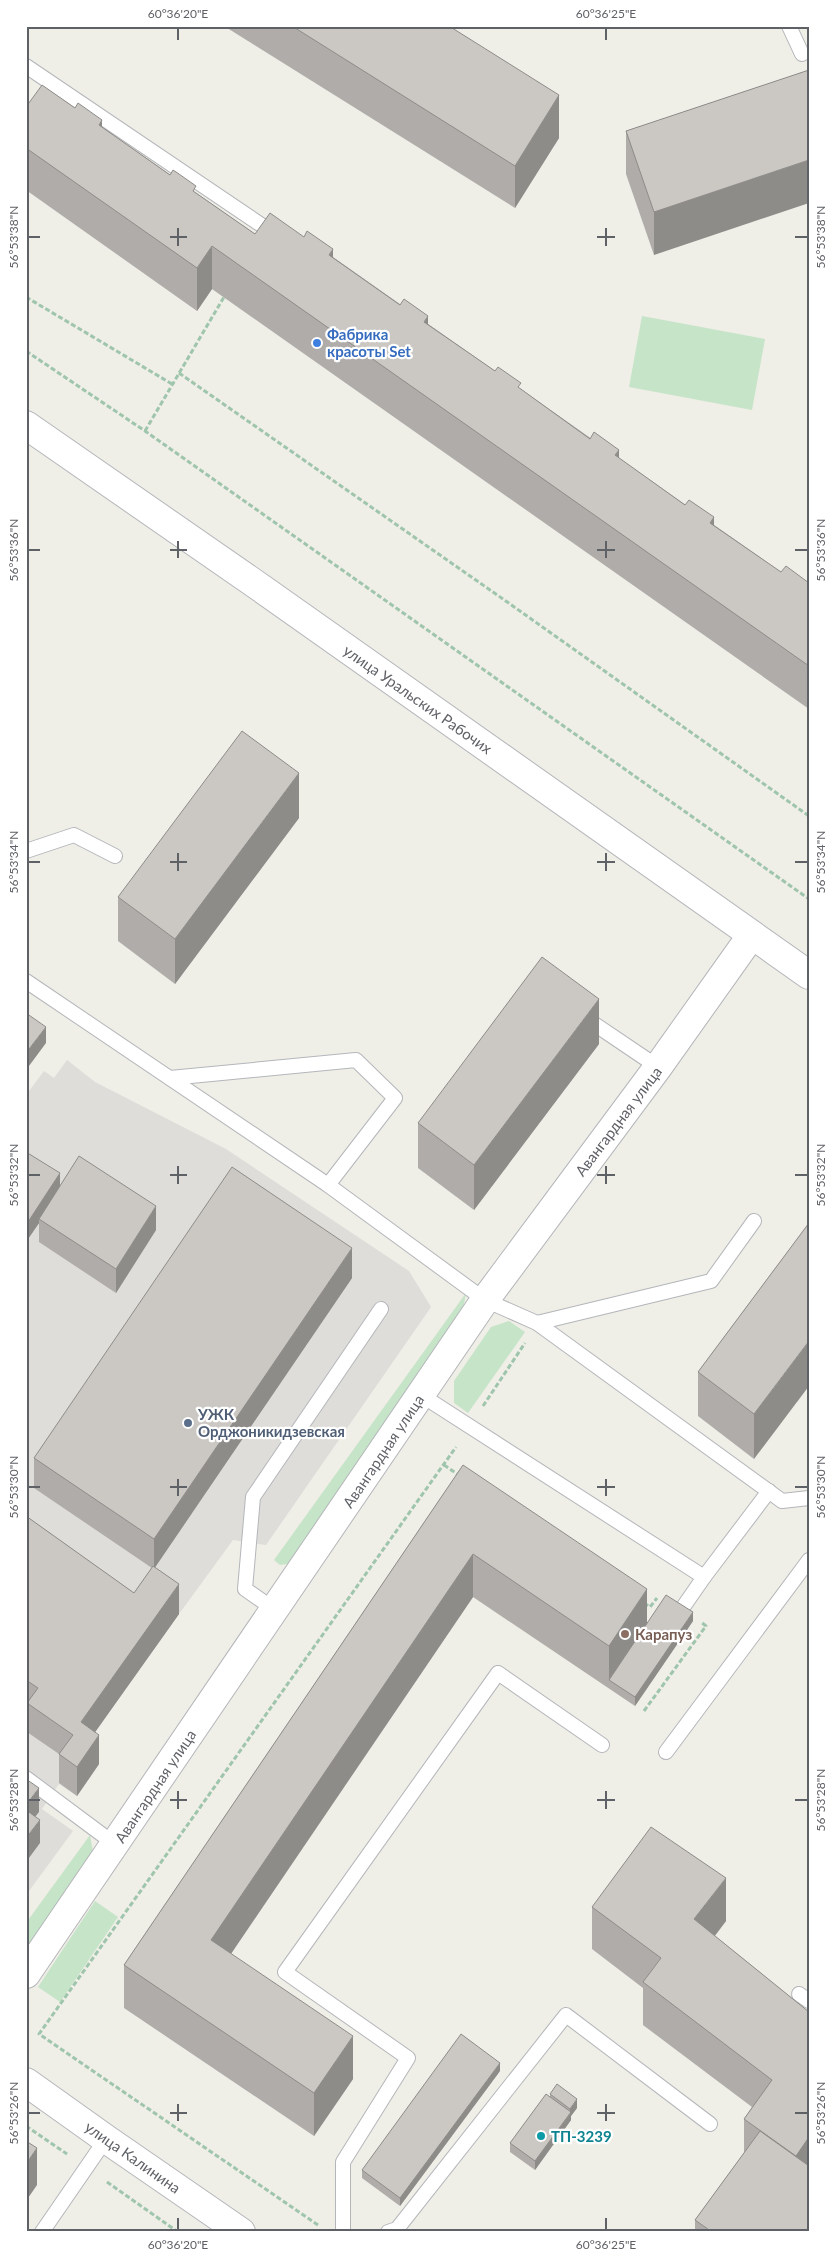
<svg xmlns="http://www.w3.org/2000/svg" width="835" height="2258" viewBox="0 0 835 2258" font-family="Lato,sans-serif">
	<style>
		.industrial { fill: #deddd9 }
		.green { fill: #c6e4c8 }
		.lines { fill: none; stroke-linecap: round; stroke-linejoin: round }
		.lane-casing { stroke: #b4b6ba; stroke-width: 16 }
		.street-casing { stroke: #b4b6ba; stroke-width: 30 }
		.path { stroke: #9fc5ad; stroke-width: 3; stroke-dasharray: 5 2.5; stroke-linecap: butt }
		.lane { stroke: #fff; stroke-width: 14 }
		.street { stroke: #fff; stroke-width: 28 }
		.wall { fill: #afaca9 }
		.shaded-wall { fill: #8e8c89 }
		.building { fill: #cbc8c4; stroke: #8e8c89 }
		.ticks { fill: none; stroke: #5e6166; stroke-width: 2 }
		.shop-dot { fill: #3f7fe0; stroke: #fff; stroke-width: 2 }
		.service-dot { fill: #5c6f8a; stroke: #fff; stroke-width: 2 }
		.education-dot { fill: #8d6e63; stroke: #fff; stroke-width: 2 }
		.culture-dot { fill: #0f9aa8; stroke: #fff; stroke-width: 2 }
		.labels { text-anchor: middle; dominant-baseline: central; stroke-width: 4.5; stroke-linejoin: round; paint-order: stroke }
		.shop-label { font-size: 15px; font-weight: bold; fill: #366cbe; stroke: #fff; text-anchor: start }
		.street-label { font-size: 15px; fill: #5e6166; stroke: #fff }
		.service-label { font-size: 15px; font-weight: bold; fill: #4e5e75; stroke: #fff; text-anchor: start }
		.education-label { font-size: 15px; font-weight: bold; fill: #785e54; stroke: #fff; text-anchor: start }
		.culture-label { font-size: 15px; font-weight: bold; fill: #0d838f; stroke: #fff; text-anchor: start }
		.neatline { fill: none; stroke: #5e6166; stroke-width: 2 }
		.ticks-label { font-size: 12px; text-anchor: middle; fill: #5e6166 }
	</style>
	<rect width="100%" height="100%" fill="#efeee7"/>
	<path class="industrial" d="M67,1060L95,1082L226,1149L409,1271L431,1307L266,1545L233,1540L179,1614L81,1751L99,1764L77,1796L59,1784L42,1809L73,1831L26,1895V1095L44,1071L54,1078Z"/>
	<g class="green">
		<path d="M642,316L765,339L752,410L629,387Z"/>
		<path d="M466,1293L462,1316L293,1563L280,1565L274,1560Z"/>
		<path d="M509,1321L525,1332L468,1413L454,1403V1381L491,1327Z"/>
		<path d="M90,1835L95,1864L26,1959V1923Z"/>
		<path d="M95,1901L118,1917L60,2002L38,1987Z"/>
	</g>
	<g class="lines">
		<g class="lane-casing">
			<g id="lane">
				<path d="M789,26L802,54"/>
				<path d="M26,66L276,235"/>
				<path d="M26,851L74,835L115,856"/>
				<path d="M26,981L328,1185L485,1300L537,1323L782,1501L809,1498"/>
				<path d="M584,1017L658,1067"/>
				<path d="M170,1078L356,1060L395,1098L328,1185"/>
				<path d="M537,1323L711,1281L754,1221"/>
				<path d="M421,1395L704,1577L679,1613"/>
				<path d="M704,1577L769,1491"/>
				<path d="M275,1610L245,1589L253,1497L381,1309"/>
				<path d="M666,1752L809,1560"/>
				<path d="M26,1778L116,1845"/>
				<path d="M799,1994L809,2001"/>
				<path d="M42,2232L106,2139"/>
				<path d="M343,2232V2162L408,2058L285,1972L498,1673L602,1745"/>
				<path d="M388,2232L397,2229L566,2015L710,2124"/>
			</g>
		</g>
		<g class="street-casing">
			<g id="street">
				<path d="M26,425L261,588L809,975"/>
				<path d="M26,1974L485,1300L658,1067L751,936"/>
				<path d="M26,2082L106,2139L241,2232"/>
			</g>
		</g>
		<g class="path">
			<path d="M26,297L172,384"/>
			<path d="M26,351L145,431L809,899"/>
			<path d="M179,373L503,599L809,816"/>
			<path d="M145,431L224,297"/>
			<path d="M483,1406L525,1343"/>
			<path d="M444,1465L460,1476"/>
			<path d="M644,1603L650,1607L657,1598"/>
			<path d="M644,1711L706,1626L701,1622"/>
			<path d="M26,2126L67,2154"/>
			<path d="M107,2182L178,2232"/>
			<path d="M318,2225L39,2034L456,1447"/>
		</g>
		<use href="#lane" class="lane"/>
		<use href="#street" class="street"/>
	</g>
	<g class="wall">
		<path d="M224,26H449L559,138L515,208Z"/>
		<path d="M809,70L654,255L626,174V131Z"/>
		<path d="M26,107L102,127L255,234L333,257L781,572L809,583V709L212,289L197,311L26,190Z"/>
		<path d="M299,818L175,984L118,941V897Z"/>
		<path d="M599,1044L474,1210L418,1168V1123Z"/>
		<path d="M26,1152L60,1187L156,1230L116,1293L39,1242V1223L28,1239L26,1238Z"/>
		<path d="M809,1223L754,1459L698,1416V1372Z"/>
		<path d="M352,1278L155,1567L179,1614L95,1732L99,1764L77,1796L59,1783V1754L27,1732V1710L26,1709V1516L134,1593L152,1568L34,1488V1458Z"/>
		<path d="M463,1465L647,1623L693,1621L635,1706L473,1597L231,1954L353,2079L314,2136L124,2008V1965Z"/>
		<path d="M592,1907L726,1921L715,1936L809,2012V2232H695V2220L744,2153V2119L752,2107L643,2025V1988L592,1949Z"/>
		<path d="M500,2071L400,2206L362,2178V2170Z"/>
		<path d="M550,2094L577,2108L571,2116V2120L535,2170L510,2152V2143L550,2096Z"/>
	</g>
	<g class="shaded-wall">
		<path d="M559,95V138L515,208V166Z"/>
		<path d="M102,120V163L99,125Z"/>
		<path d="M809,160V203L654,255V212Z"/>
		<path d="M212,246V289L197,311V268Z"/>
		<path d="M333,249V292L329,255Z"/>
		<path d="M428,316V359L424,322Z"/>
		<path d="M619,450V492L615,455Z"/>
		<path d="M714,517V560L710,523Z"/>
		<path d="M299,773V818L175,984V939Z"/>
		<path d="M599,999V1044L474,1210V1165Z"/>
		<path d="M46,1027V1043L26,1070V1053Z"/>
		<path d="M60,1173V1190L39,1219V1223L28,1239V1222Z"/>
		<path d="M156,1206V1230L116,1293V1269Z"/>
		<path d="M352,1248V1278L154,1569V1539Z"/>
		<path d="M809,1341V1386L754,1459V1414Z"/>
		<path d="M473,1554V1597L211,1983V1940Z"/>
		<path d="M179,1584V1614L81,1752V1722Z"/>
		<path d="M647,1589V1632L609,1680V1689V1646Z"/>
		<path d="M693,1612V1621L635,1706V1697Z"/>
		<path d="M99,1735V1764L77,1796V1767Z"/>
		<path d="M39,1788V1812L26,1828V1805Z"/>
		<path d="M40,1820V1843L26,1862V1838Z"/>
		<path d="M726,1878V1921L694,1962V1919Z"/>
		<path d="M353,2036V2079L314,2136V2093Z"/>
		<path d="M500,2063V2071L400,2206V2198Z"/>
		<path d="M577,2099V2108L571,2116V2120L535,2170V2161L570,2114V2109Z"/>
		<path d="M809,2137V2180L795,2157Z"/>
		<path d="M37,2148V2185L26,2201V2164Z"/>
	</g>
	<g class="building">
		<path d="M292,26H449L559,95L515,166Z"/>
		<path d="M809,70V160L654,212L626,131Z"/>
		<path d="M42,85L75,108L78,103L102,120L99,125L170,175L173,170L179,174L196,186L193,191L255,234L270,213L304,237L307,231L333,249L329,255L400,305L404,299L428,316L424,322L495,371L498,367L521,383L518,387L590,439L594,432L619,450L615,455L685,505L689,500L714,517L710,523L781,572L786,566L809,583V589L807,591L809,592V666L212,246L197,268L26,148V107Z"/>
		<path d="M242,731L299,773L175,939L118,897Z"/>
		<path d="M542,957L599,999L474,1165L418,1123Z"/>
		<path d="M26,1013L46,1027L26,1053Z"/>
		<path d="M26,1152L60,1173L28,1222L26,1221Z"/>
		<path d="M79,1156L156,1206L116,1269L39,1219Z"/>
		<path d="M232,1167L352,1248L154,1539L34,1458Z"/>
		<path d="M809,1223V1341L754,1414L698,1372Z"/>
		<path d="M463,1465L647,1589L609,1646L473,1554L211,1940L353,2036L314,2093L124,1965Z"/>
		<path d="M26,1516L134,1593L153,1566L179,1584L81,1722L99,1735L77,1767L59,1754L73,1735L27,1703L38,1688L26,1680Z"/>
		<path d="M666,1595L693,1612L635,1697L609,1680Z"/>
		<path d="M26,1779L39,1788L26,1805Z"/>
		<path d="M26,1810L40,1820L26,1838Z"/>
		<path d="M651,1827L726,1878L694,1919L809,2012V2137L796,2156L744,2119L772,2080L643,1982L661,1958L592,1907Z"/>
		<path d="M461,2034L500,2063L400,2198L362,2170Z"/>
		<path d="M557,2084L577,2099L570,2109L550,2094Z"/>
		<path d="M546,2094L571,2112L535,2161L510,2143Z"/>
		<path d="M760,2131L809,2166V2232H712L695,2220Z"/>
		<path d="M26,2141L37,2148L26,2164Z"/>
	</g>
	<path class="ticks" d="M178,28V40M606,28V40M178,228V246M606,228V246M28,237H40M170,237H187M597,237H615M795,237H808M178,541V558M606,541V558M28,550H40M170,550H187M597,550H615M795,550H808M178,853V871M606,853V871M28,862H40M170,862H187M597,862H615M795,862H808M178,1166V1184M606,1166V1184M28,1175H40M170,1175H187M597,1175H615M795,1175H808M178,1479V1496M606,1479V1496M28,1487H40M170,1487H187M597,1487H615M795,1487H808M178,1791V1809M606,1791V1809M28,1800H40M170,1800H187M597,1800H615M795,1800H808M178,2104V2121M606,2104V2121M28,2113H40M170,2113H187M597,2113H615M795,2113H808M178,2218V2230M606,2218V2230"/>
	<circle class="shop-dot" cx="317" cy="343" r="5"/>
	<circle class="service-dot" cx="188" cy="1423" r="5"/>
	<circle class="education-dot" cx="625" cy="1634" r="5"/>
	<circle class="culture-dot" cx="541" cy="2136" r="5"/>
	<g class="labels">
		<g class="shop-label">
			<text x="327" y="334">Фабрика<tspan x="327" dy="17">красоты Set</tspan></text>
		</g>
		<g class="street-label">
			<text transform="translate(418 699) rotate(35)">улица Уральских Рабочих</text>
			<text transform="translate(618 1121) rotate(-53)">Авангардная улица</text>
			<text transform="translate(383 1451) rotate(-56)">Авангардная улица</text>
			<text transform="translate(155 1786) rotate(-56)">Авангардная улица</text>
			<text transform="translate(133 2157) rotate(35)">улица Калинина</text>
		</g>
		<g class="service-label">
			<text x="198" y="1414">УЖК<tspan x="198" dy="17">Орджоникидзевская</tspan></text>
		</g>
		<g class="education-label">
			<text x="635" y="1634">Карапуз</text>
		</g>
		<g class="culture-label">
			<text x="551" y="2136">ТП-3239</text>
		</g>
	</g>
	<rect width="835" height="2258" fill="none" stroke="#ffffff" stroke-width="55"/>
	<rect x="28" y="28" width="780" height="2202" class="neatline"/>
	<g class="ticks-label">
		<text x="178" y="18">60°36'20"E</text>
		<text x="606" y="18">60°36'25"E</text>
		<text transform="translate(14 237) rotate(-90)" y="4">56°53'38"N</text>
		<text transform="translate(821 237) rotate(-90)" y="4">56°53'38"N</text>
		<text transform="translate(14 550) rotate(-90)" y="4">56°53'36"N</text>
		<text transform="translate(821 550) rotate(-90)" y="4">56°53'36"N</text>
		<text transform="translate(14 862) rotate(-90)" y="4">56°53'34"N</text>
		<text transform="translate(821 862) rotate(-90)" y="4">56°53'34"N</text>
		<text transform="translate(14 1175) rotate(-90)" y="4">56°53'32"N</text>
		<text transform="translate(821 1175) rotate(-90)" y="4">56°53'32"N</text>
		<text transform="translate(14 1487) rotate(-90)" y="4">56°53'30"N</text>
		<text transform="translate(821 1487) rotate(-90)" y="4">56°53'30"N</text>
		<text transform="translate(14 1800) rotate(-90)" y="4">56°53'28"N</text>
		<text transform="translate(821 1800) rotate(-90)" y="4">56°53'28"N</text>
		<text transform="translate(14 2113) rotate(-90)" y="4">56°53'26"N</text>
		<text transform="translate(821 2113) rotate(-90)" y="4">56°53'26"N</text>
		<text x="178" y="2249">60°36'20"E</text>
		<text x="606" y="2249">60°36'25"E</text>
	</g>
</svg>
